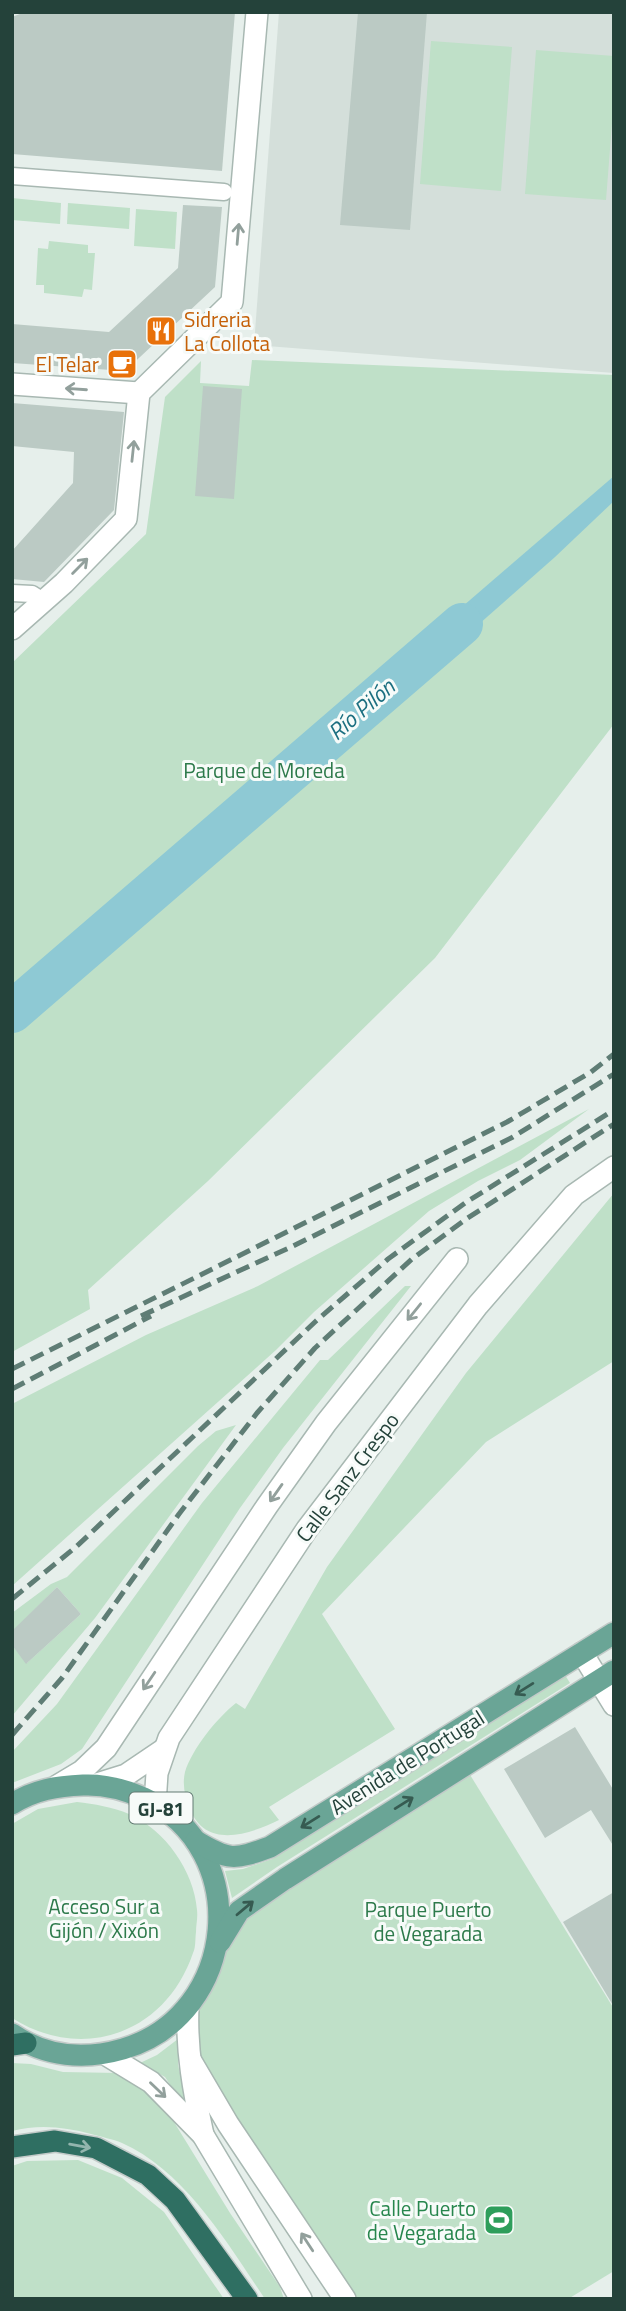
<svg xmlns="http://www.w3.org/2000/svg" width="626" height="2311" viewBox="0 0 626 2311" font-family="'Titillium Web',sans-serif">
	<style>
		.built { fill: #d4dfda }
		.green { fill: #bfe0c8 }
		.water { fill: #8ec9d4 }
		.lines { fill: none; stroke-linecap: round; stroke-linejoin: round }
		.river { stroke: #8ec9d4; stroke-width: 42 }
		.building { fill: #bbcac4 }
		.pedestrian-casing { stroke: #a8b8b2; stroke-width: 19 }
		.minor-casing { stroke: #a8b8b2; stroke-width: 24 }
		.tertiary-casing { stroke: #a8b8b2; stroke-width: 24 }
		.primary-casing { stroke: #c2cac8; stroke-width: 24 }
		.motorway-casing { stroke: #c2cac8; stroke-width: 24 }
		.pedestrian { stroke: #fff; stroke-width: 16 }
		.minor { stroke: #fff; stroke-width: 21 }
		.tertiary { stroke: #fff; stroke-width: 21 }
		.primary { stroke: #6aa596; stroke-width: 21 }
		.motorway { stroke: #2f6f62; stroke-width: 21 }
		.rail { stroke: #5f7d75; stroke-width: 5; stroke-dasharray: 14 7; stroke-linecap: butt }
		.oneway { stroke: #92a09c }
		.oneway2 { stroke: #365b51 }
		.oneway3 { stroke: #93b5ae }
		.labels { text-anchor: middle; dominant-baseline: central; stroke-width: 6; stroke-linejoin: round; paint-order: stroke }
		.shield { fill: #f7fbf9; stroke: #637a73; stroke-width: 2 }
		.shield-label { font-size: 19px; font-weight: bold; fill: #24423a }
		.food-label { font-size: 21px; fill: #c56008; stroke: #f7fbf9; text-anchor: start }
		.park-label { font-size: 21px; fill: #2d7a4b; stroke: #f7fbf9 }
		.street-label { font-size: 21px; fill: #24423a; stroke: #f7fbf9 }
		.leisure-label { font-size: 21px; fill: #27864d; stroke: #f7fbf9; text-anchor: end }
		.water-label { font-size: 23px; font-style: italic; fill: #1c6f80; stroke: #f7fbf9 }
	</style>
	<rect width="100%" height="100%" fill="#e6efeb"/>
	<path class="built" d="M279,12H614V373L254,345Z"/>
	<g class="green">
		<path d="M431,41L512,47L501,191L420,184Z"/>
		<path d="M536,50L614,56V98L606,200L525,194Z"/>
		<path d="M12,198L61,203L60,224L12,220Z"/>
		<path d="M68,203L130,208L129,229L67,224Z"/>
		<path d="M136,209L177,212L175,249L134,246Z"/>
		<path d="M49,241L88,245V253H95L92,290L84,289L82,297L44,293V285H36L38,248L48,249Z"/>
		<path d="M252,360L614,375V724L435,958L208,1181L88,1290L90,1309L12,1352V663L146,534L165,397L201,361L200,383L249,386Z"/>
		<path d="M589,1109L520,1160L478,1181L429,1211L314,1312L276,1350L12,1586V1404L146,1335L258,1286Z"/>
		<path d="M614,1193V1361L486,1442L322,1614L395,1729L269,1807L279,1820C250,1834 206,1850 190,1809C185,1797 182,1785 185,1772C192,1749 217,1718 236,1703L245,1709L327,1567L466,1373Z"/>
		<path d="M405,1286H411L283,1448L240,1508L82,1749L61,1764L12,1783V1752L57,1704L202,1503L320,1360H328Z"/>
		<path d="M236,1425L95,1618L12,1716V1645L27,1663L81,1614L57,1587L12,1632V1613L51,1584L67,1577L198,1446L216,1431Z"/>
		<path d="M565,1675L570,1683L277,1867L232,1898L225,1871L243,1869L272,1859Z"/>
		<path d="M464,1765L614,2009V2271L568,2299H345L191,2061L187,2022L239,1911Z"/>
		<path d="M77,1802C94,1804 113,1807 129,1814C165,1830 194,1871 197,1910C198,1917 196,1925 196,1932C195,1939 196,1947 193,1953C166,2033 83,2063 12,2018V1824L38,1809Z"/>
		<path d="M178,2039V2065L187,2102L183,2104L165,2077L140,2063L157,2055Z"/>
		<path d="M12,2063L31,2064L63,2072L119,2073L134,2079L166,2109L230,2213L280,2287L284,2299H265C228,2244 185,2171 122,2143C113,2139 101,2137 91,2134C65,2127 39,2124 12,2131Z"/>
		<path d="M78,2160L122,2178L164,2212L224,2299H12V2166L27,2161Z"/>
	</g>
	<path class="water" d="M614,476V501L555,557L428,669L412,650Z"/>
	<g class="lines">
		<path class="river" d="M12,1012L462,624"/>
	</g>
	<g class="building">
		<path d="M25,12H235L222,171L12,154V17Z"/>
		<path d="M358,12H427L410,230L340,225Z"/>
		<path d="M183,205L222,207L215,287L125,371L12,363V324L109,332L178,268Z"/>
		<path d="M203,386L242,389L234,499L195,496Z"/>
		<path d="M12,403L124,412L114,510L44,582L12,579V551L73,483L74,452L12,446Z"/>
		<path d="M57,1587L81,1614L26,1664L12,1645V1631Z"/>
		<path d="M575,1727L614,1791V1847L591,1810L545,1838L504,1769Z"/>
		<path d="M614,1892V2007L563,1922Z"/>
	</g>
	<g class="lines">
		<g class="pedestrian-casing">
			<g id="pedestrian">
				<path d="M12,176L224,192"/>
				<path d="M12,593L32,594L43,601"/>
			</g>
		</g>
		<g class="minor-casing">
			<g id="minor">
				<path d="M12,384L139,393"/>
				<path d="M12,629L64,583L126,519L139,393L232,302L257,12"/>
				<path d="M582,1653L614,1705"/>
				<path d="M97,1784L126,1775L163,1750"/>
				<path d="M57,1786L82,1771L106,1748L267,1506L326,1423L457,1259"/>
				<path d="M155,1804L157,1773L169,1738L307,1529L478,1305L574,1195L614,1167"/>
				<path d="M191,2061L228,2124L345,2299"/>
			</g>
		</g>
		<g class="tertiary-casing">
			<g id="tertiary">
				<path d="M188,2007C186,2050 194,2093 203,2135"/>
				<path d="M105,2054L151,2082L203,2135L301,2299"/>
			</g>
		</g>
		<g class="primary-casing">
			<g id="primary">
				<path d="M12,1804C34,1790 57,1786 83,1785C104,1784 124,1789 144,1798C254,1849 239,2015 123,2049C85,2060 46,2057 12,2034"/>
				<path d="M196,1841C229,1861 234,1860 270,1847L614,1633"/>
				<path d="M220,1942L239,1911L285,1879L614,1671"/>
			</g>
		</g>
		<g class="motorway-casing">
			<g id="motorway">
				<path d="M12,2045L26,2043"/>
				<path d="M12,2147L55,2141L96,2148L148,2175L175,2200L247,2299"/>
			</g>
		</g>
		<use href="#pedestrian" class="pedestrian"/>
		<use href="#minor" class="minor"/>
		<use href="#tertiary" class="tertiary"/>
		<use href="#primary" class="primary"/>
		<use href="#motorway" class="motorway"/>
		<g class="rail">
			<path d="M141,1316L293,1246L513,1137L614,1074"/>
			<path d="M12,1369L507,1122L591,1072L614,1054"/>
			<path d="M12,1389L151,1316"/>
			<path d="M12,1599L77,1546L316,1321L388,1259L465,1203L614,1110"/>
			<path d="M12,1735L62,1678L179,1514L257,1413L315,1348L412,1259L466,1219L614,1124"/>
		</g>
	</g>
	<defs><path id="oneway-shaft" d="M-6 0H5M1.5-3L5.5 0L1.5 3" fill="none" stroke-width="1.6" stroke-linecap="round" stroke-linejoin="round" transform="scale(1.75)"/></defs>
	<g class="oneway">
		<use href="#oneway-shaft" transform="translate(238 234) rotate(-85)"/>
		<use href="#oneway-shaft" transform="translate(76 389) rotate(-176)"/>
		<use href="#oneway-shaft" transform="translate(133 451) rotate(-84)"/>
		<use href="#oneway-shaft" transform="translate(80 566) rotate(-45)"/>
		<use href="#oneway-shaft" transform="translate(414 1312) rotate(129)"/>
		<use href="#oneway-shaft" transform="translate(276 1493) rotate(125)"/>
		<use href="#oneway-shaft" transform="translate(149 1681) rotate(124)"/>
		<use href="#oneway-shaft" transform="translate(158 2090) rotate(44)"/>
		<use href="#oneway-shaft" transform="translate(307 2242) rotate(-123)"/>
	</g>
	<g class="oneway2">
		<use href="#oneway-shaft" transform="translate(524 1689) rotate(148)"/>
		<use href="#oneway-shaft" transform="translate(404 1803) rotate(-32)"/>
		<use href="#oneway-shaft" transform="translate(310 1822) rotate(148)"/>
		<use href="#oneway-shaft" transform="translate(245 1908) rotate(-40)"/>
	</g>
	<use class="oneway3" href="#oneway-shaft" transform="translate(80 2146) rotate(10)"/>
	<defs>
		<g id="restaurant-square" transform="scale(1.575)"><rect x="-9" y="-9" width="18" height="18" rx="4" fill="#e8710a" stroke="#f7fbf9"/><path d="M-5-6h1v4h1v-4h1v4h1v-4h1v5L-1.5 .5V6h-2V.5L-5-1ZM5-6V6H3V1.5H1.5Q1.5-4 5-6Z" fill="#fff"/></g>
		<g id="cafe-square" transform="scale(1.575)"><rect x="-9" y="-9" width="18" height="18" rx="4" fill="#e8710a" stroke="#f7fbf9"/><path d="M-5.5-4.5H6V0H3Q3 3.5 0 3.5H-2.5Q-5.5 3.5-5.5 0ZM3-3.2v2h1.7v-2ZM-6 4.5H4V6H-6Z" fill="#fff"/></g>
		<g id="stadium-square" transform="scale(1.575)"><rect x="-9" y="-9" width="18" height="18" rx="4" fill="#2e9e5b" stroke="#f7fbf9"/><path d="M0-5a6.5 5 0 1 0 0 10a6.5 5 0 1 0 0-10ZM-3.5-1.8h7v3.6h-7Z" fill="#fff"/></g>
	</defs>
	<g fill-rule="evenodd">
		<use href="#restaurant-square" x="161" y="331"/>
		<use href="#cafe-square" x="122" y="364"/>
		<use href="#stadium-square" x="499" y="2220"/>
	</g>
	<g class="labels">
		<rect class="shield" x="129.5" y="1792.5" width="63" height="31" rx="5"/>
		<g class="shield-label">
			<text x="161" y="1808">GJ-81</text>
		</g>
		<g class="food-label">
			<text x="184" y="319">Sidreria<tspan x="184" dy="24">La Collota</tspan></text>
			<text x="99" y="364" text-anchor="end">El Telar</text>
		</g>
		<g class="park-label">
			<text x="264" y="770">Parque de Moreda</text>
			<text x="104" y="1906">Acceso Sur a<tspan x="104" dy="24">Gijón / Xixón</tspan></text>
			<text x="428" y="1909">Parque Puerto<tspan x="428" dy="24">de Vegarada</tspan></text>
		</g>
		<g class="street-label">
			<text transform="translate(347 1477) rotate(-53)">Calle Sanz Crespo</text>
			<text transform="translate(407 1762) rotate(-32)">Avenida de Portugal</text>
		</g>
		<g class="leisure-label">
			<text x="476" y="2208">Calle Puerto<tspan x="476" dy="24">de Vegarada</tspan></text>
		</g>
		<g class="water-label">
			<text transform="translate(361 709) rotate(-41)">Río Pilón</text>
		</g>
	</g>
	<rect width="626" height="2311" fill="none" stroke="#24423a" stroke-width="28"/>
</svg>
